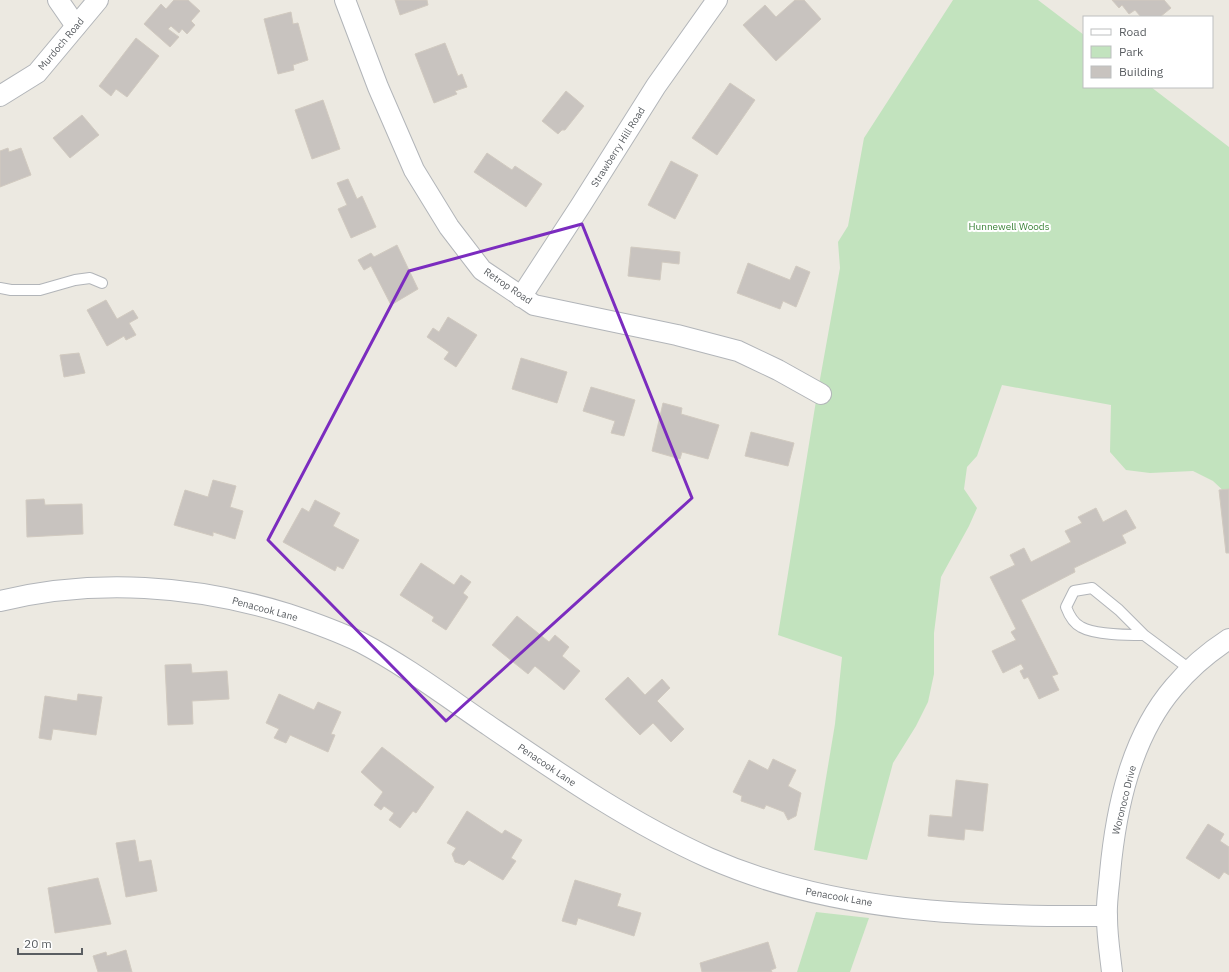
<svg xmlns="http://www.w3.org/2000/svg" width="1229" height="972" viewBox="0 0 1229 972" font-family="'IBM Plex Sans',sans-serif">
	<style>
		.green { fill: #c2e3be }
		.building { fill: #c8c3bf; stroke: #d1cac0 }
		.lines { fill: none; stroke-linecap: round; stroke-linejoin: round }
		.lane-casing { stroke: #b2b5b9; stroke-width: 12 }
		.street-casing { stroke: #b2b5b9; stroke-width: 22 }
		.lane { stroke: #fff; stroke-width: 10 }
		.street { stroke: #fff; stroke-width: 20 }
		.marked { fill: none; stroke: #7b2cbf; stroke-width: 3; stroke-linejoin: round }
		.labels { text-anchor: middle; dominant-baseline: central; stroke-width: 4; stroke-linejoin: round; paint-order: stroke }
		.street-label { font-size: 10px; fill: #5a5e62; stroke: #fff }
		.park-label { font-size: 10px; fill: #3b8338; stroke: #fff }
	</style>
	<rect width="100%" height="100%" fill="#ece9e1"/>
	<g class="green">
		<path d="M953,0H1038L1084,35V87H1151L1229,147V496L1213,481L1193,471L1150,473L1126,470L1110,452L1111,405L1002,385L977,456L967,467L964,489L977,508L969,526L941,577L934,633V674L928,702L916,726L893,763L867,860L814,850L835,724L842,657L778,635L815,407L840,268L838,242L848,226L864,138Z"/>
		<path d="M816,912L869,918L850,972H797Z"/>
	</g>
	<g class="building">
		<path d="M174,0H188L200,11L191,21L195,25L187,34L182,29L179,33L171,26L168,29L179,37L170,47L144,24L161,4L166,9Z"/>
		<path d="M395,0H427L428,5L400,15Z"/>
		<path d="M795,0H804L821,19L776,61L743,25L765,5L776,17Z"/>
		<path d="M1112,0H1164L1171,8L1160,17H1141L1135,10L1129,14L1122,5L1119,8Z"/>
		<path d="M291,12L293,24L298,23L308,60L293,65L294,70L278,74L264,19Z"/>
		<path d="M136,38L159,56L127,97L116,89L111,96L99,86Z"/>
		<path d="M445,43L458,76L462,74L467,87L455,91L457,94L434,103L415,54Z"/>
		<path d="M730,83L755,100L717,155L692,138Z"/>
		<path d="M566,91L584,106L565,130H562L558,134L542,121Z"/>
		<path d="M323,100L340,149L312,159L295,110Z"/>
		<path d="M82,115L99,135L70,158L53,138Z"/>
		<path d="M8,148L9,152L21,148L31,175L0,187V151Z"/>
		<path d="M487,153L512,170L515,166L542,184L526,207L474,172Z"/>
		<path d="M671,161L698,175L675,219L648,205Z"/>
		<path d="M348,179L357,199L362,196L376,227L351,238L338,209L347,205L337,183Z"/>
		<path d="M397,245L418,289L391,305L371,266L364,270L358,260L371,253L374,257Z"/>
		<path d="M631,247L680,252L679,264L662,262L660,280L628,276Z"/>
		<path d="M748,263L790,280L796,266L810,272L796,307L783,301L780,309L737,293Z"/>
		<path d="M106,300L117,319L133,310L138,318L129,323L136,335L126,340L124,336L107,346L87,310Z"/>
		<path d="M448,317L477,335L456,367L444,359L449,352L427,337L433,328L439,332Z"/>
		<path d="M79,353L85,373L64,377L60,355Z"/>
		<path d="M521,358L567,372L557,403L512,389Z"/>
		<path d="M591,387L635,400L624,436L611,433L615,421L583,411Z"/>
		<path d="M663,403L682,408L681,414L719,425L708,459L682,452L680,459L652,451Z"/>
		<path d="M751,432L794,443L788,466L745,456Z"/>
		<path d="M213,480L236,486L230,507L243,511L235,539L213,532V536L174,525L185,490L208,497Z"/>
		<path d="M1229,489V553H1226L1219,490Z"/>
		<path d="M44,499L45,505L82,504L83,534L27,537L26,500Z"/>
		<path d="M315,500L340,513L333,526L359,540L343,569L337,566L335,571L283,542L302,508L309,512Z"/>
		<path d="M1096,508L1103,522L1126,510L1136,528L1122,535L1126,543L1074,568L1075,572L1021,600L1058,674L1052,676L1059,690L1039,699L1028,677L1024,679L1020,671L1024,669L1021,664L1003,673L992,651L1016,640L1011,632L1016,629L990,577L1015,565L1010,555L1024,548L1031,562L1071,542L1065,531L1082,523L1078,517Z"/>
		<path d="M421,563L454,585L461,575L471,582L463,593L468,597L446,630L432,621L434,617L400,595Z"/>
		<path d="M517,616L549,642L555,635L569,647L562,656L580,671L564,690L535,666L528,674L492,645Z"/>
		<path d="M191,664L192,673L227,671L229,699L192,701L193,724L168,725L165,665Z"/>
		<path d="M628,677L645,695L662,679L670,688L657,701L684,729L671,742L653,723L640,735L605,699Z"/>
		<path d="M78,694L102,697L96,735L53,729L51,740L39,738L45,696L77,701Z"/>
		<path d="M279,694L314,710L318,702L341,712L331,734L335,735L328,752L290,735L286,743L274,738L279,729L266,723Z"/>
		<path d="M382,747L434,787L416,813L413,811L400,828L389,820L394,813L384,806L381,810L374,805L383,792L361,772Z"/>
		<path d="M773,759L796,770L788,786L801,793L796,816L788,820L784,812L766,805L764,809L741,801L742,796L733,792L749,760L768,770Z"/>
		<path d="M956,780L988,784L983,831L965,829L964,840L928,836L930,815L952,817Z"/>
		<path d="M467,811L502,834L505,830L522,840L511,858L516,861L503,880L469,860L464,865L455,862L452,854L456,848L447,843Z"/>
		<path d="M1208,824L1224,834L1220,841L1229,847V875L1224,872L1219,879L1186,858Z"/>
		<path d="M135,840L139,862L151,860L157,891L126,897L116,843Z"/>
		<path d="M98,878L111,924L55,933L48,888Z"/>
		<path d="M575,880L621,894L617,906L641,913L634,936L578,918L576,925L562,921Z"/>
		<path d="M768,942L776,968L771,970L772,972H702L700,963Z"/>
		<path d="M126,950L132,972H98L93,956L106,952L107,956Z"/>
	</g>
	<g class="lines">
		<g class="lane-casing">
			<g id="lane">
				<path d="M0,288L11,290H40L75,280L90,278L102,283"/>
				<path d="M1144,635C1128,635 1095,635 1081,627C1073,623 1069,615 1066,607L1074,591L1092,588L1119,610L1144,635L1191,670"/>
			</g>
		</g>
		<g class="street-casing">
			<g id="street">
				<path d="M58,0L76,26"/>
				<path d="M345,0L378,87L414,170L449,227L482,270L534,305L677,335L738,351L778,370L821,394"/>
				<path d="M0,96L37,73L98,0"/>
				<path d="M521,297L581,205L656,86L717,0"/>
				<path d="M0,601C95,578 195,585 288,614C312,622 337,631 360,642C404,665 444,695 485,723C557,772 629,822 709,858C834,913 973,917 1107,916"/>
				<path d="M1112,972C1110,954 1107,936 1107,918C1106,903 1109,887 1110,873C1116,808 1131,737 1174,687C1190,668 1209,652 1229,639"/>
			</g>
		</g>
		<use href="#lane" class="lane"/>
		<use href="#street" class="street"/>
	</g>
	<path class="marked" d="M582,224L692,498L446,721L268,540L409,271Z"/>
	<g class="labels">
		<g class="street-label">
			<text transform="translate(61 44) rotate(-50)">Murdoch Road</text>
			<text transform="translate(618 147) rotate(-58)">Strawberry Hill Road</text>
			<text transform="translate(508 286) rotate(34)">Retrop Road</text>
			<text transform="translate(265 609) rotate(15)">Penacook Lane</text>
			<text transform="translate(547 765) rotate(34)">Penacook Lane</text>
			<text transform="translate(1124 800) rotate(-76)">Woronoco Drive</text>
			<text transform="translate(839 897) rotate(10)">Penacook Lane</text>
		</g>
		<g class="park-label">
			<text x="1009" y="226">Hunnewell Woods</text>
		</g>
	</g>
	<rect x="1083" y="16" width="130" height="72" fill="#ffffff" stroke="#bdbfc0"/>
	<rect x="1091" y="29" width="20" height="6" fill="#ffffff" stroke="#bdbfc0"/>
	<text x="1119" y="36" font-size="12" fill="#5a5e62">Road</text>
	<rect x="1091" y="46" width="20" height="12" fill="#c2e3be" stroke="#bdbfc0"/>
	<text x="1119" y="56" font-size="12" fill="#5a5e62">Park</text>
	<rect x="1091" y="66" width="20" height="12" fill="#c8c3bf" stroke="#bdbfc0"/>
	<text x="1119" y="76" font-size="12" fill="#5a5e62">Building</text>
	<path d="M18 948v6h64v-6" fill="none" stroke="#5a5e62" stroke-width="2"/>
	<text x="24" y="948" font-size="12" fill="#5a5e62" stroke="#ffffff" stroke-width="3" paint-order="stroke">20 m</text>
</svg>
